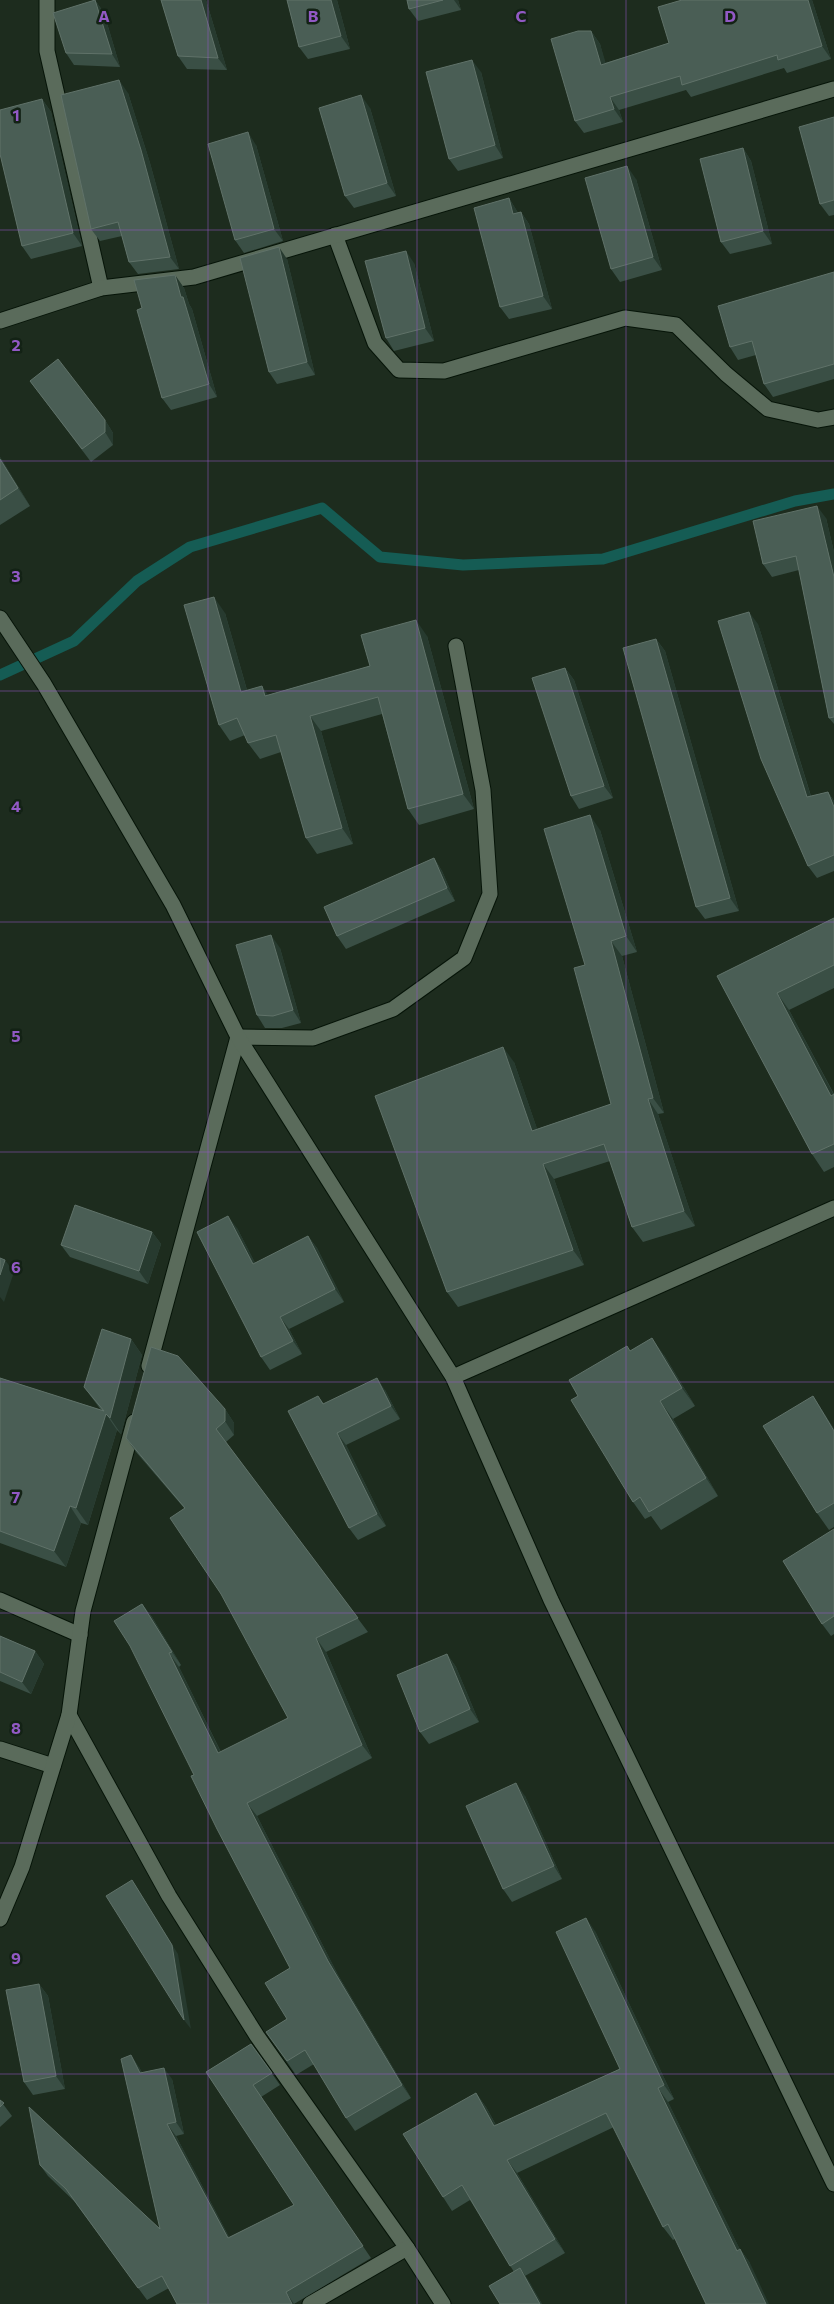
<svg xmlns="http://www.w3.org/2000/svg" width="834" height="2304" viewBox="0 0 834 2304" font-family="Commissioner,sans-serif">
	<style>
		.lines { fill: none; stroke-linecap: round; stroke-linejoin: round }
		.stream { stroke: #155c54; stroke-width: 11 }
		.minor-casing { stroke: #061408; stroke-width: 17 }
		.tertiary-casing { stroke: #061408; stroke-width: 17 }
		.minor { stroke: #5a6b5b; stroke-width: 15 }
		.tertiary { stroke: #5a6b5b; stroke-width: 15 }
		.wall { fill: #3a4f45 }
		.shaded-wall { fill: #273a2f }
		.building { fill: #4a5e55; stroke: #607269 }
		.grid { fill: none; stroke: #9259c5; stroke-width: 1; stroke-opacity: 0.55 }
		.grid-label { font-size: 16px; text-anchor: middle; font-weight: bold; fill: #9259c5; stroke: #132215; stroke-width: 5; stroke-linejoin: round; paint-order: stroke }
	</style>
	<rect width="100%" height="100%" fill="#1d2c1e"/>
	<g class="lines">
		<path class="stream" d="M0,675L74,641L137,581L190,547L322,508L380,557L463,565L603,559L795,501L834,494"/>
		<g class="minor-casing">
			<g id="minor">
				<path d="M47,0V51L101,288"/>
				<path d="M335,235L375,343L399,370L444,371L625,318L676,325L726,374L768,409L818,420L834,417"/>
				<path d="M0,321L101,288L194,277L834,89"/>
				<path d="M149,1366L238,1037L313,1038L393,1009L464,958L490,894L483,790L456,646"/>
				<path d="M453,1377L834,1208"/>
				<path d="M0,1600L80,1635"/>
				<path d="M69,1715L169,1896L257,2036L407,2248L443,2304"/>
				<path d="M0,1749L53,1766"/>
				<path d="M0,1919L22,1867L69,1715L83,1611L134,1422"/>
				<path d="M310,2304L407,2248"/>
			</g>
		</g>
		<g class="tertiary-casing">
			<path id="tertiary" d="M0,618L44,684L173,905L238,1037L453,1377L551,1600L834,2184"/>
		</g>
		<use href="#minor" class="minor"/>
		<use href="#tertiary" class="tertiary"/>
	</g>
	<g class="wall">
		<path d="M95,0L104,13L120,67L74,65L66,53Z"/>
		<path d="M161,0H206L227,70L187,69L178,56Z"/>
		<path d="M287,0H337L350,49L308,59L299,47Z"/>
		<path d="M407,0H458L461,10L418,21L409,9Z"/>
		<path d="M812,0L831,59L787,73L784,68L691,97L686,90L619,110L623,122L584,133L575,121L591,31L600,44L605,63Z"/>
		<path d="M481,72L503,158L458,171L449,159Z"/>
		<path d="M128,93L150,163L179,269L138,274L129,262L122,236L100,241L91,229Z"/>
		<path d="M42,99L51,112L82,246L31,259L22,246Z"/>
		<path d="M370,108L396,196L354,208L345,196Z"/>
		<path d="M834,117V215L829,216L820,204Z"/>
		<path d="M256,145L283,241L244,253L235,240Z"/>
		<path d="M743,148L751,161L772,244L730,254L721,242Z"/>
		<path d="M636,179L662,270L620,282L611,269Z"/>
		<path d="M509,198L518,213L521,212L529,224L552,309L509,319L500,307Z"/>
		<path d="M287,259L315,375L277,384L269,372Z"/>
		<path d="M414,263L434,341L394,351L386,338Z"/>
		<path d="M834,272V379L773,397L764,384L756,355L738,360L730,347Z"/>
		<path d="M175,275L184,288L189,304L192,309L217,397L171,410L162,398L142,308Z"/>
		<path d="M30,381L105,420L113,433V445L91,462Z"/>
		<path d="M0,457L30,506L0,525Z"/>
		<path d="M826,518L834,552V724L829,718L799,570L772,577L763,564Z"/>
		<path d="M225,613L247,690L268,695L370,666L427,636L474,809L419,825L408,809L382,714L321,731L353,844L317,854L306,838L281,752L260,759L248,743L245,735L230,741L219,725Z"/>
		<path d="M758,624L811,796L828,792L834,801V871L817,878L808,866Z"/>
		<path d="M656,639L665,651L739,911L705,919L696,907Z"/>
		<path d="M565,668L574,680L613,798L579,809L571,796Z"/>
		<path d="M600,830L637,952L622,956L664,1113L658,1114L695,1226L643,1242L632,1227L610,1161L554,1179L584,1265L458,1307L447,1292L514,1062L537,1129L611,1104L585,965Z"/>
		<path d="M434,858L442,871L455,901L346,949L337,936Z"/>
		<path d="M834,918V988L789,1010L834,1094V1167L824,1172L812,1154L717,976Z"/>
		<path d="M280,948L301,1023L282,1028H265L257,1015Z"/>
		<path d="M237,1228L255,1263L308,1236L317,1248L344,1302L289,1329L302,1354L270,1370L261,1357Z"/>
		<path d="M152,1232L161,1244L148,1284L70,1257L61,1245Z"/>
		<path d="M131,1339L142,1355L121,1434L117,1430L88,1525L81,1523L66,1567L0,1543V1378L101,1410L84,1387Z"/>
		<path d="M630,1351L664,1355L695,1406L673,1419L718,1496L661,1530L651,1516L645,1519L633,1502L578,1396Z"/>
		<path d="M385,1390L400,1419L346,1445L386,1526L358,1540L349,1528L318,1396L324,1404Z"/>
		<path d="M813,1396L834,1429V1527L829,1530L817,1513Z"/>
		<path d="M225,1409L234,1423V1435L226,1442L368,1632L326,1652L372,1758L257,1816L338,1975L411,2098L355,2131L346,2118L314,2064L296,2075L266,2032L287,2019L290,1968L194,1775L142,1604L152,1617L181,1665L179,1667L221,1752L288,1718L184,1508L136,1452L126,1438Z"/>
		<path d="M834,1529V1634L831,1636L822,1624Z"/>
		<path d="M0,1636L35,1651L44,1664L31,1694L0,1681Z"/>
		<path d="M447,1654L456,1667L479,1722L429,1744L420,1732Z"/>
		<path d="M525,1796L562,1879L512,1902L503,1889Z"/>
		<path d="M595,1931L674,2099L668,2102L740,2250V2249L750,2263L675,2239L673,2240L663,2227L614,2127L517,2173L565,2253L525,2276L542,2304H500L514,2272L470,2200L452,2211L443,2197L476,2093L486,2107L496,2125L620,2069Z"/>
		<path d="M39,1984L48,1996L65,2089L33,2095L24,2082Z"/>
		<path d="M251,2044L280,2085L261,2097L371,2258L294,2304H177L169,2288L147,2300L74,2201L48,2176L40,2165L160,2229L139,2067L142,2073L172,2079L184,2134L176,2136L229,2237L294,2205L206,2072Z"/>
		<path d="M0,2100L12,2116L0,2127Z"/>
	</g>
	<g class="shaded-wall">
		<path d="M95,0L104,13L120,67L112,54Z"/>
		<path d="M201,0H206L227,70L218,58Z"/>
		<path d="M331,0H337L350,49L341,36Z"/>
		<path d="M454,0H458L461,10Z"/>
		<path d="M808,0H812L831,59L822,46Z"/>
		<path d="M591,31L600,44L610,77L601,65Z"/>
		<path d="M472,60L481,72L503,158L495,145Z"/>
		<path d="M119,80L128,93L150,163L179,269L170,257Z"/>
		<path d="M361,95L370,108L396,196L387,183Z"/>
		<path d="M610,97L619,110L623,122L614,109Z"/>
		<path d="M42,99L51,112L82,246L73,233Z"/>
		<path d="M248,132L256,145L283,241L274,229Z"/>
		<path d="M743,148L751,161L772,244L763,231Z"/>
		<path d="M627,166L636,179L662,270L653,257Z"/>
		<path d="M509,198L517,211L522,227L513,214Z"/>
		<path d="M521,212L529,224L552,309L543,296Z"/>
		<path d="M279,247L287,259L315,375L307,362Z"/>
		<path d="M406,251L414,263L434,341L425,328Z"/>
		<path d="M175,275L184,288L189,304L192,309L217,397L209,384L181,297Z"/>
		<path d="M105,420L113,433V445L105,432Z"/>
		<path d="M0,457L30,506L18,488L0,459Z"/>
		<path d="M817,506L826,518L834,552V577Z"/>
		<path d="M214,597L225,613L252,708L241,692Z"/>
		<path d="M749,612L758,624L815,810L807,797Z"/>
		<path d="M416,620L427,636L474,809L463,794Z"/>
		<path d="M656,639L665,651L739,911L730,898Z"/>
		<path d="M565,668L574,680L613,798L604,786Z"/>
		<path d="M262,686L273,702L265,696Z"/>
		<path d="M310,716L321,731L353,844L342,828Z"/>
		<path d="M828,792L834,801V807Z"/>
		<path d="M590,815L600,830L637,952L626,936Z"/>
		<path d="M434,858L442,871L455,901L447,888Z"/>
		<path d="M271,935L280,948L301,1023L293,1010Z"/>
		<path d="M611,941L622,956L664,1113L653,1098Z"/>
		<path d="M777,993L789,1010L834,1095L831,1096Z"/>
		<path d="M503,1047L514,1062L543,1146L532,1131Z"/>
		<path d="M648,1099L658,1114L695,1226L684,1211Z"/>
		<path d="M543,1164L554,1179L584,1265L573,1250Z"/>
		<path d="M228,1216L237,1228L262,1276L253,1264Z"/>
		<path d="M152,1232L161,1244L148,1284L139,1271Z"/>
		<path d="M308,1236L317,1248L344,1302L335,1289Z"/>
		<path d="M5,1260L14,1272L4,1302L0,1297V1275Z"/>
		<path d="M280,1317L289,1329L302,1354L293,1341Z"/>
		<path d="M652,1338L664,1355L695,1406L682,1388Z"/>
		<path d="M131,1339L142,1355L121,1434L110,1418Z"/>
		<path d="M377,1378L385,1390L400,1419L391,1406Z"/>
		<path d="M813,1396L834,1429V1431Z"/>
		<path d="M660,1401L673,1419L718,1496L706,1478Z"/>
		<path d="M225,1409L234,1423V1435L225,1421Z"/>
		<path d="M106,1414L117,1430L88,1525L76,1508Z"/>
		<path d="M337,1433L346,1445L386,1526L377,1514Z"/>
		<path d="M70,1506L81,1523L66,1567L54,1551Z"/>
		<path d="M142,1604L152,1617L181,1665L172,1652Z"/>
		<path d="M316,1638L326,1652L372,1758L362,1745Z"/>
		<path d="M35,1651L44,1664L31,1694L22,1682Z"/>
		<path d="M169,1653L179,1667L228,1767L218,1753Z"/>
		<path d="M447,1654L456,1667L479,1722L470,1709Z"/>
		<path d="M516,1783L525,1796L562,1879L554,1866Z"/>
		<path d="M247,1803L257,1816L338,1975L411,2098L402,2085L328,1961Z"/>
		<path d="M132,1880L178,1954L191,2029L184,2020Z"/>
		<path d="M586,1918L595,1931L674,2099L664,2085Z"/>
		<path d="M39,1984L48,1996L65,2089L56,2076Z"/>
		<path d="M131,2055L139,2067L149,2085L140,2073Z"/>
		<path d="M164,2068L172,2079L184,2134L176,2122Z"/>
		<path d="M658,2088L668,2102L747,2264L737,2251Z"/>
		<path d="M476,2093L486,2107L504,2140L494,2126Z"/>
		<path d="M167,2124L176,2136L236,2250L228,2238Z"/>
		<path d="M507,2160L517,2173L565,2253L555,2239Z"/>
		<path d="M740,2249L750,2263L769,2304H766Z"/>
		<path d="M520,2268L529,2281L542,2304H540Z"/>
		<path d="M286,2292L294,2304H292Z"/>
	</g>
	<g class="building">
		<path d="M95,0L112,54L66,53L53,13Z"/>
		<path d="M161,0H201L218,58L178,56Z"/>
		<path d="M287,0H331L341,36L299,47Z"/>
		<path d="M407,0H443L409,9Z"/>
		<path d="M682,0H808L822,46L778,60L777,55L682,85L680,76L610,97L614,109L575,121L551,39L578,31H591L601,65L669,43L658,7Z"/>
		<path d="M472,60L495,145L449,159L426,72Z"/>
		<path d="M119,80L141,150L170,257L129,262L118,222L91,229L61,95Z"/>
		<path d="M361,95L387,183L345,196L319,108Z"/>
		<path d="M42,99L73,233L22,246L0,154V110Z"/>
		<path d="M834,117V200L820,204L799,127Z"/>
		<path d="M248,132L274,229L235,240L208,144Z"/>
		<path d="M743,148L763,231L721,242L700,159Z"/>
		<path d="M627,166L653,257L611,269L585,178Z"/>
		<path d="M509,198L513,214L521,212L543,296L500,307L474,208Z"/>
		<path d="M279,247L307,362L269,372L240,258Z"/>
		<path d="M406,251L425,328L386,338L365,261Z"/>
		<path d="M834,272V364L764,384L752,341L730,347L718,306Z"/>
		<path d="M175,275L181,297H183L209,384L162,398L137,310L142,308L134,280Z"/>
		<path d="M58,359L105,420V432L82,449L30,381Z"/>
		<path d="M0,459L18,488L0,500Z"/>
		<path d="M817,506L834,577V717L829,718L796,556L763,564L753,521Z"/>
		<path d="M214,597L241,692L262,686L265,696L370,666L361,635L416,620L463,794L408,809L378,697L310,716L342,828L306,838L276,735L248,743L237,718L219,725L184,605Z"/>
		<path d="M749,612L807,797L828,792L834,807V855L808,866L761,759L718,621Z"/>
		<path d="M656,639L730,898L696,907L623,648Z"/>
		<path d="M565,668L604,786L571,796L532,678Z"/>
		<path d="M590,815L626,936L611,941L653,1098L648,1099L684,1211L632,1227L604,1144L543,1164L573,1250L447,1292L375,1096L503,1047L532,1131L611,1104L574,968L585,965L544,829Z"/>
		<path d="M434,858L447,888L337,936L324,907Z"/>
		<path d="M834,918V965L777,993L831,1096L834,1094V1144L812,1154L717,976Z"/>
		<path d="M271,935L293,1010L273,1016L257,1015L236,945Z"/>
		<path d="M75,1205L152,1232L139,1271L61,1245Z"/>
		<path d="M228,1216L253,1264L308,1236L335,1289L280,1317L293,1341L261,1357L197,1232Z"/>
		<path d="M0,1258L5,1260L0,1275Z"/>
		<path d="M102,1329L131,1339L110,1418L106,1414L76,1508L70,1506L54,1551L0,1531V1378L104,1411L84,1387Z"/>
		<path d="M652,1338L682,1388L660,1401L706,1478L649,1512L640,1497L633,1502L571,1400L578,1396L569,1380L627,1346L630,1351Z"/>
		<path d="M151,1347L178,1356L225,1409V1421L216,1429L358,1618L316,1638L362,1745L247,1803L328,1961L402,2085L346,2118L305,2050L287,2061L266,2032L287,2019L265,1983L290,1968L217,1829L191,1776L194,1775L130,1646L114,1621L142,1604L172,1652L169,1653L218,1753L288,1718L221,1594L170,1518L185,1508L126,1438Z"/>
		<path d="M377,1378L391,1406L337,1433L377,1514L349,1528L288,1411L318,1396L323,1404Z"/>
		<path d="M813,1396L834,1431V1503L817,1513L763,1426Z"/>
		<path d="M834,1529V1616L822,1624L783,1561Z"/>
		<path d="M0,1636L35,1651L22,1682L0,1672Z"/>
		<path d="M447,1654L470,1709L420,1732L397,1675Z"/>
		<path d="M516,1783L554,1866L503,1889L466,1806Z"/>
		<path d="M132,1880L172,1945L184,2020L106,1896Z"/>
		<path d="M586,1918L664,2085L658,2088L737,2251L740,2249L766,2304H706L668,2224L663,2227L606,2113L507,2160L555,2239L510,2266L462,2185L443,2197L403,2134L476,2093L494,2126L620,2069L556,1932Z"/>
		<path d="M39,1984L56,2076L24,2082L6,1990Z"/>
		<path d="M251,2044L272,2073L253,2085L363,2246L286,2292L292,2304H177L162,2276L138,2288L66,2189L40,2165L29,2107L160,2229L121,2059L131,2055L140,2073L164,2068L176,2122L167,2124L228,2238L294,2205L206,2072Z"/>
		<path d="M0,2100L4,2103L0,2107Z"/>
		<path d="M520,2268L540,2304H500L489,2286Z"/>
	</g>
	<path class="grid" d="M208,0V2304M417,0V2304M626,0V2304M0,230H834M0,461H834M0,691H834M0,922H834M0,1152H834M0,1382H834M0,1613H834M0,1843H834M0,2074H834"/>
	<g class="grid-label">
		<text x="104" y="22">A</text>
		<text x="313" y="22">B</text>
		<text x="521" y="22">C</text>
		<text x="730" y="22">D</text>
		<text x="16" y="121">1</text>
		<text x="16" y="351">2</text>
		<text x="16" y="582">3</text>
		<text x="16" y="812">4</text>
		<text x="16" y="1042">5</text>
		<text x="16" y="1273">6</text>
		<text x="16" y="1503">7</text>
		<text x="16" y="1734">8</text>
		<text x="16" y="1964">9</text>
	</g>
</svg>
